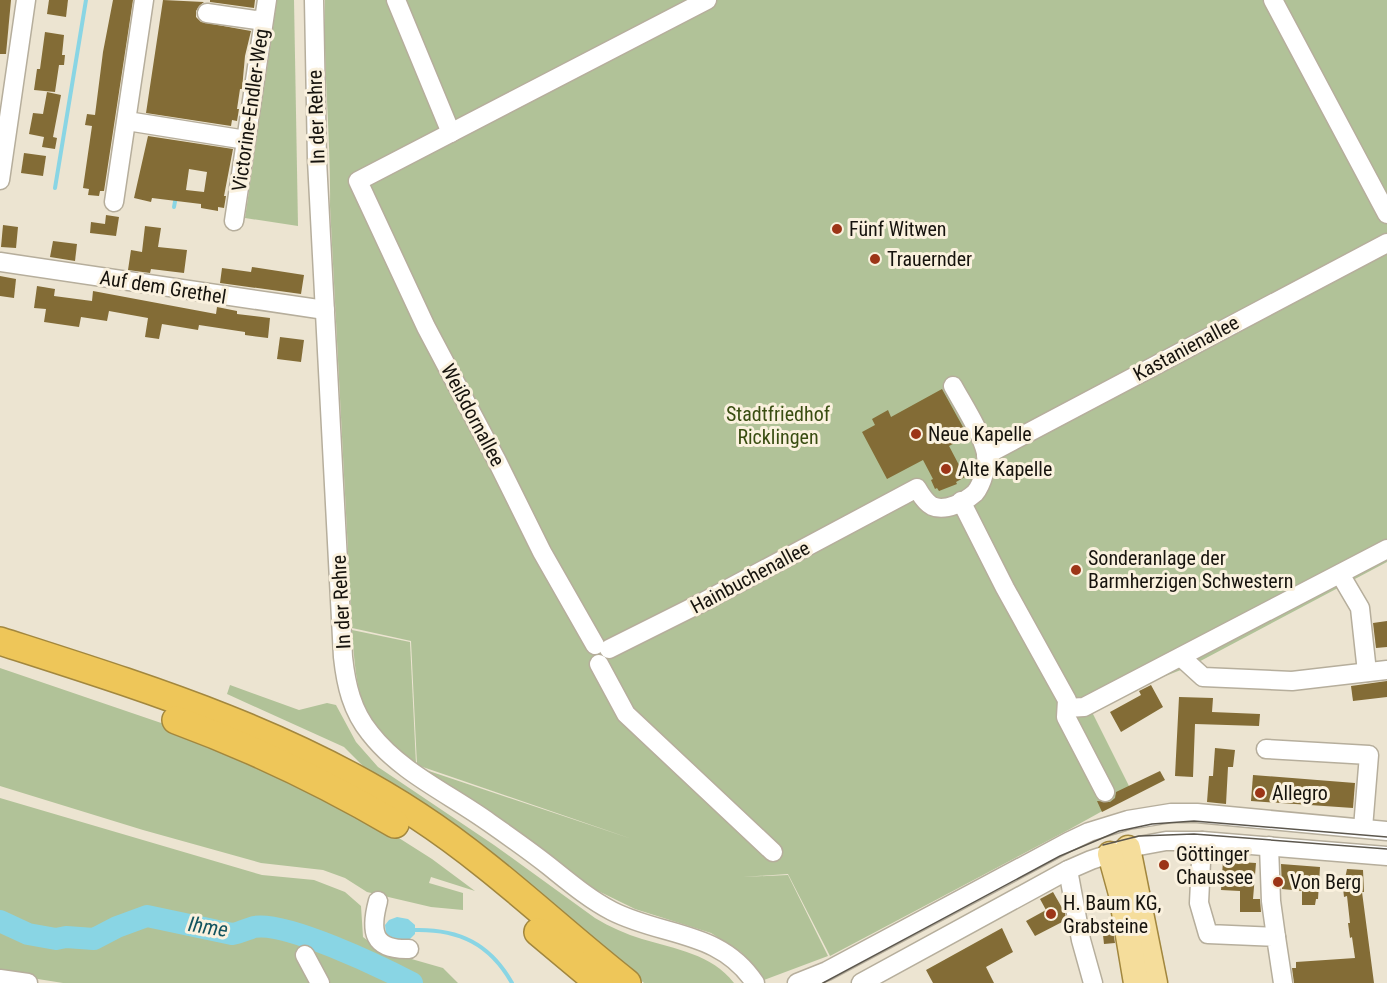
<svg xmlns="http://www.w3.org/2000/svg" width="1387" height="983" viewBox="0 0 1387 983" font-family="'Roboto Condensed',sans-serif">
	<style>
		.green { fill: #b1c298 }
		.water { fill: #89d5e4 }
		.lines { fill: none; stroke-linecap: round; stroke-linejoin: round }
		.stream { stroke: #89d5e4; stroke-width: 4 }
		.river { stroke: #89d5e4; stroke-width: 22 }
		.building { fill: #836c36; fill-rule: evenodd }
		.minor-casing { stroke: #b6ae9c; stroke-width: 21 }
		.major-casing { stroke: #a2873e; stroke-width: 27 }
		.highway-casing { stroke: #a2873e; stroke-width: 30 }
		.minor { stroke: #fff; stroke-width: 18 }
		.major { stroke: #f5dd9b; stroke-width: 24 }
		.highway { stroke: #eec659; stroke-width: 27 }
		.tram { stroke: #5c574d; stroke-width: 1.5 }
		.poi-dot { fill: #9c3517; stroke: #faf1de; stroke-width: 2 }
		.labels { text-anchor: middle; dominant-baseline: central; stroke-width: 6; stroke-linejoin: round; paint-order: stroke }
		.street-label { font-size: 20px; fill: #16130d; stroke: #faf1de }
		.poi-label { font-size: 20px; fill: #16130d; stroke: #faf1de; text-anchor: start }
		.park-label { font-size: 20px; fill: #394d11; stroke: #faf1de }
		.water-label { font-size: 21px; font-style: italic; fill: #12545f; stroke: #faf1de }
	</style>
	<rect width="100%" height="100%" fill="#ece4d1"/>
	<g class="green">
		<path d="M277,0H294L298,226L245,218Z"/>
		<path d="M325,0H1387V562L1191,666L1150,682L1092,712L1133,794L1070,829L830,956L788,874L742,877L788,875L828,956L764,980L752,963L741,952L711,933L635,909L588,886L521,834L423,769L632,839L417,765L411,641L352,628L330,206C331,137 323,69 325,0Z"/>
		<path d="M352,630L410,642L416,764C359,719 357,700 352,630Z"/>
		<path d="M0,668L170,726L369,819L432,859L475,891L431,877L429,883L463,893V910L431,907L367,892L345,878L323,870L261,863L143,830L0,786Z"/>
		<path d="M230,685L299,710L327,703L336,705L356,742L378,767L494,845L595,918C610,927 626,934 642,939C675,949 712,954 734,983H644L498,864L499,858L400,790L367,770L344,747L227,694Z"/>
		<path d="M0,798L262,875L314,880L345,892L361,906L363,937L380,950L443,968L458,983H419L347,951L345,956L405,983H63L0,973Z"/>
	</g>
	<path class="water" d="M397,917L408,919L415,925V934L409,940H391L386,934L385,925L389,920Z"/>
	<g class="lines">
		<g class="stream">
			<path d="M55,188L86,0"/>
			<path d="M174,207L176,196"/>
			<path d="M415,930C459,929 490,944 512,983"/>
		</g>
		<path class="river" d="M0,921L28,934L56,939L66,937L94,939L117,927L147,916L232,934C240,933 247,929 254,927C286,921 381,967 412,983"/>
	</g>
	<g class="building">
		<path d="M0,0H11L6,54H0Z"/>
		<path d="M49,0H68L66,17L47,14Z"/>
		<path d="M113,0H133L104,191H100L99,196L88,195L89,189L83,188L92,126L85,125L87,114L95,115L103,52Z"/>
		<path d="M163,0L204,2L199,6L196,11V17L201,22L251,31L245,56L242,89H240L237,109H239L237,121L232,120L231,126L146,113Z"/>
		<path d="M210,0H255L254,8L210,2Z"/>
		<path d="M45,32L64,35L62,55H65L64,65H59L55,92L34,90L37,69H40Z"/>
		<path d="M47,92L61,95L53,137L57,138L55,149L42,147L44,137L29,134L33,113L43,114Z"/>
		<path d="M148,136L233,149L224,196H226L224,208L218,207V211L201,208V204L152,198L151,202L134,198ZM189,169L207,172L204,192L186,190Z"/>
		<path d="M24,153L46,156L43,176L21,173Z"/>
		<path d="M106,215L119,217L116,236L90,233L91,222L105,224Z"/>
		<path d="M3,225L18,227L16,248L1,247Z"/>
		<path d="M145,226L161,228L158,247L187,250L184,273L151,269L150,273L128,270L131,250L142,252Z"/>
		<path d="M53,241L77,244L75,261L50,257Z"/>
		<path d="M252,267L304,275L301,294L220,283L222,268L251,272Z"/>
		<path d="M0,276L16,279L14,298L0,296Z"/>
		<path d="M37,286L55,289L54,296L92,301L93,291L216,314L217,307L237,311V314L270,318L268,338L245,335V332L199,325L198,330L162,324L159,339L145,337L148,318L109,311L107,321L81,317L79,327L44,322L46,309L34,308Z"/>
		<path d="M280,337L304,340L301,362L277,359Z"/>
		<path d="M942,389L968,436L949,446L959,465L961,464L965,473L963,474L965,477L956,482L957,484L939,491L937,488L935,489L931,480L933,479L923,460L887,479L862,432L875,425L872,419L888,410L891,417Z"/>
		<path d="M1387,621V647L1376,648L1373,623Z"/>
		<path d="M1387,681V697L1353,701L1351,686Z"/>
		<path d="M1151,685L1163,707L1121,732L1110,712L1141,695L1139,691Z"/>
		<path d="M1179,697L1213,698L1212,712L1260,714L1259,726L1195,724L1193,777L1175,776Z"/>
		<path d="M1215,748L1235,750L1233,767H1228L1226,804L1207,802L1209,776H1213Z"/>
		<path d="M1160,771L1165,780L1102,812L1097,801L1110,802L1115,798L1116,792Z"/>
		<path d="M1253,775L1355,783L1353,808L1251,801Z"/>
		<path d="M1223,861L1256,863L1253,899H1260L1261,912H1240V891L1221,890Z"/>
		<path d="M1281,864L1320,867L1318,899H1316L1315,905H1302V891L1282,889Z"/>
		<path d="M1347,869L1363,870L1364,892H1362L1374,983H1294L1292,968H1296V962L1355,958L1352,937L1350,938L1348,923H1350L1347,896L1344,897L1343,888Z"/>
		<path d="M1053,892L1065,913L1066,920L1035,936L1026,921L1046,910L1040,899Z"/>
		<path d="M1112,925L1115,943L1104,944L1102,926Z"/>
		<path d="M1002,928L1013,952L986,967L994,983H933L926,970Z"/>
	</g>
	<g class="lines">
		<g class="minor-casing">
			<g id="minor">
				<path d="M314,0L317,160L343,657C346,685 352,711 370,733C401,773 450,794 490,823C510,837 530,851 549,866C569,882 589,899 612,911C663,937 720,930 755,983"/>
				<path d="M396,0L451,133"/>
				<path d="M1273,0L1387,214"/>
				<path d="M207,13L263,21"/>
				<path d="M127,121L246,140"/>
				<path d="M0,180L26,0"/>
				<path d="M114,202L144,0"/>
				<path d="M234,221L267,0"/>
				<path d="M0,262L325,310"/>
				<path d="M986,455L1387,243"/>
				<path d="M961,501L1005,588L1067,700L1066,717L1105,792"/>
				<path d="M1340,574L1360,608L1367,672"/>
				<path d="M595,645L542,552L497,461L426,327L358,181L707,0"/>
				<path d="M609,649L705,601L917,488C921,495 925,502 932,506C945,512 965,502 975,493C982,485 988,464 986,453C981,432 964,406 953,386"/>
				<path d="M1181,657L1203,677L1292,681L1387,670"/>
				<path d="M599,664L626,714L773,852"/>
				<path d="M1067,708L1084,707L1387,549"/>
				<path d="M1266,749L1369,755L1363,828"/>
				<path d="M1202,841L1199,903L1208,934L1276,937L1283,983"/>
				<path d="M1269,846L1271,901L1276,937"/>
				<path d="M1068,870L1081,940L1093,983"/>
				<path d="M378,901C370,931 372,950 409,949"/>
				<path d="M305,955L320,983"/>
				<path d="M0,979L28,983"/>
				<path d="M797,983L827,971L1068,842L1089,832L1128,820L1171,813H1197L1387,831"/>
				<path d="M861,983L1068,870L1091,860L1128,848L1166,841H1202L1387,856"/>
			</g>
		</g>
		<g class="major-casing">
			<g id="major">
				<path d="M1128,848L1155,983"/>
				<path d="M1110,854L1121,894L1136,983"/>
			</g>
		</g>
		<g class="highway-casing">
			<g id="highway">
				<path d="M0,641C143,687 291,732 418,816C493,865 557,928 627,983"/>
				<path d="M176,720C252,748 325,783 395,824"/>
				<path d="M538,932L599,983"/>
			</g>
		</g>
		<use href="#minor" class="minor"/>
		<use href="#major" class="major"/>
		<use href="#highway" class="highway"/>
		<g class="tram">
			<path d="M1103,845L1139,836L1194,834L1387,849"/>
			<path d="M823,983L1060,856L1119,831L1152,824L1194,821L1387,837"/>
		</g>
	</g>
	<g class="poi-dot">
		<circle cx="837" cy="229" r="6"/>
		<circle cx="875" cy="259" r="6"/>
		<circle cx="916" cy="434" r="6"/>
		<circle cx="946" cy="469" r="6"/>
		<circle cx="1076" cy="570" r="6"/>
		<circle cx="1260" cy="793" r="6"/>
		<circle cx="1164" cy="865" r="6"/>
		<circle cx="1278" cy="882" r="6"/>
		<circle cx="1051" cy="914" r="6"/>
	</g>
	<g class="labels">
		<g class="street-label">
			<text transform="translate(250 110) rotate(-82)">Victorine-Endler-Weg</text>
			<text transform="translate(316 117) rotate(-92)">In der Rehre</text>
			<text transform="translate(163 287) rotate(9)">Auf dem Grethel</text>
			<text transform="translate(1186 348) rotate(-28)">Kastanienallee</text>
			<text transform="translate(473 415) rotate(62)">Weißdornallee</text>
			<text transform="translate(750 577) rotate(-28)">Hainbuchenallee</text>
			<text transform="translate(341 602) rotate(-93)">In der Rehre</text>
		</g>
		<g class="poi-label">
			<text x="849" y="229">Fünf Witwen</text>
			<text x="887" y="259">Trauernder</text>
			<text x="928" y="434">Neue Kapelle</text>
			<text x="958" y="469">Alte Kapelle</text>
			<text x="1088" y="558">Sonderanlage der<tspan x="1088" dy="23">Barmherzigen Schwestern</tspan></text>
			<text x="1272" y="793">Allegro</text>
			<text x="1176" y="854">Göttinger<tspan x="1176" dy="23">Chaussee</tspan></text>
			<text x="1290" y="882">Von Berg</text>
			<text x="1063" y="903">H. Baum KG,<tspan x="1063" dy="23">Grabsteine</tspan></text>
		</g>
		<g class="park-label">
			<text x="778" y="414">Stadtfriedhof<tspan x="778" dy="23">Ricklingen</tspan></text>
		</g>
		<g class="water-label">
			<text transform="translate(208 927) rotate(9)">Ihme</text>
		</g>
	</g>
</svg>
